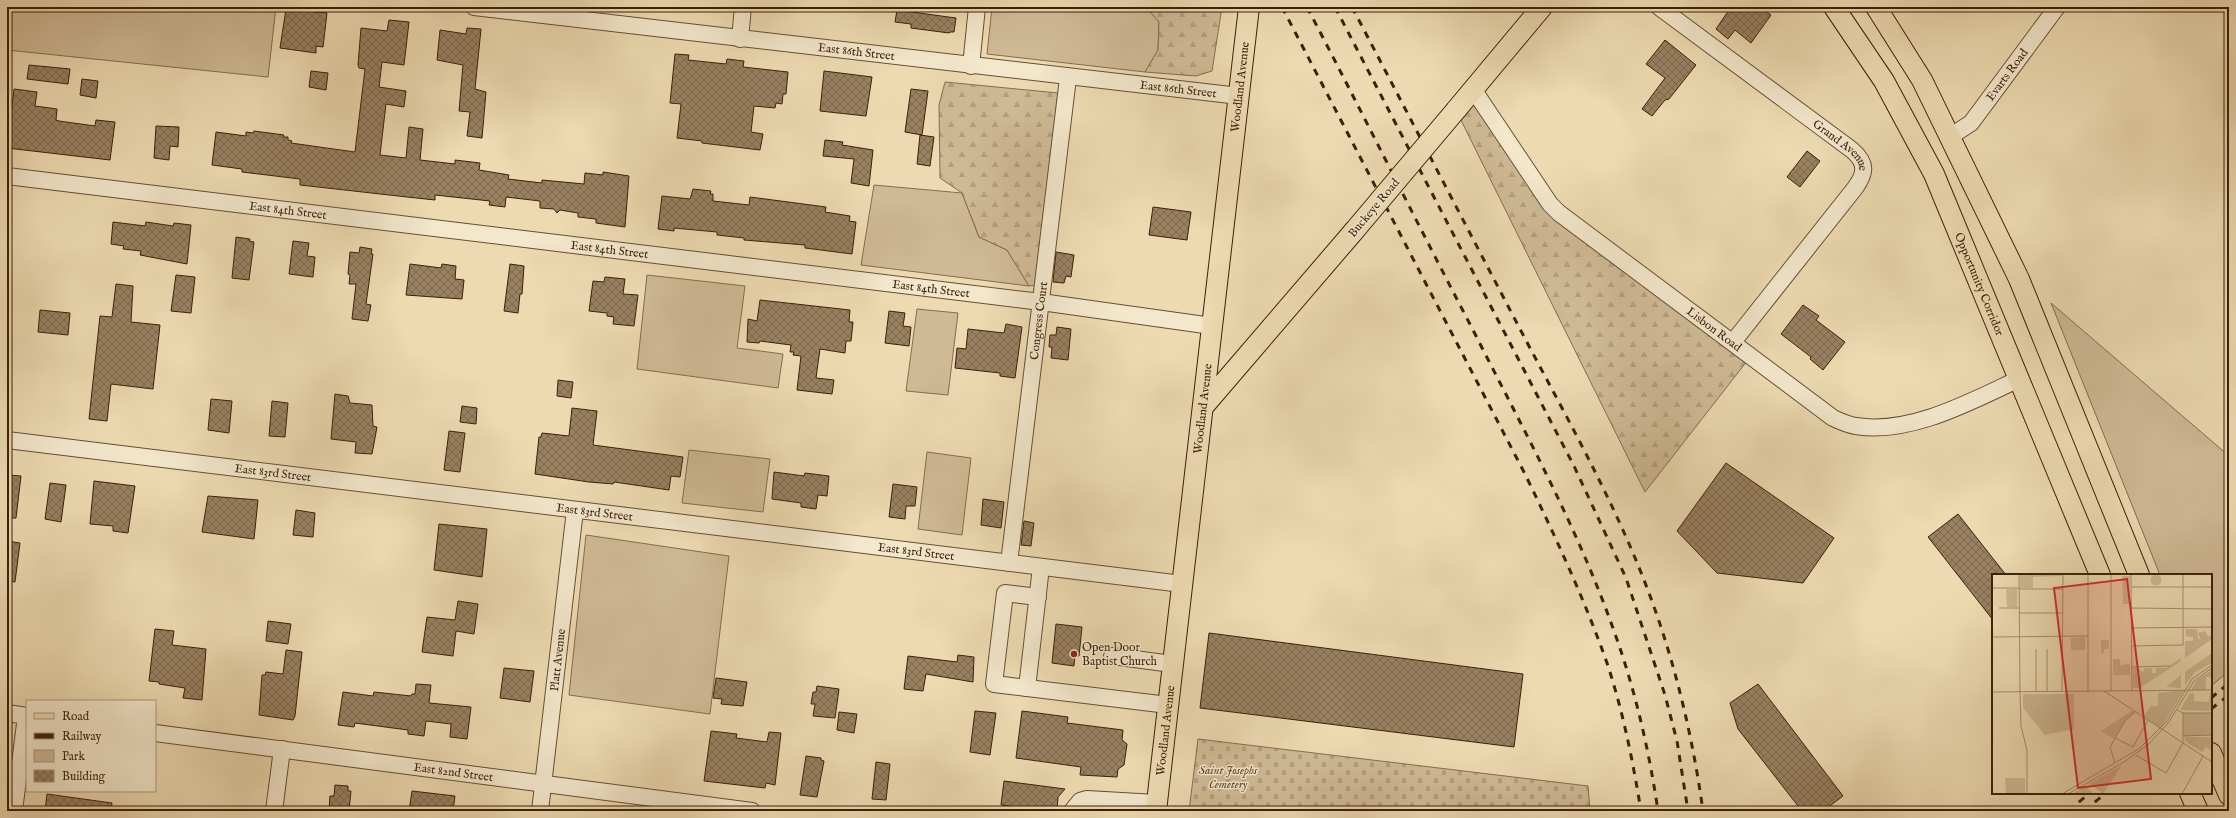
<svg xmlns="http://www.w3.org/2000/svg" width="2236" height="818" viewBox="0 0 2236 818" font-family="'IM FELL English',serif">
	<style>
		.green { fill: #cfba95; stroke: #866c50 }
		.forest { fill: url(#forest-firs); stroke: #866c50 }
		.cemetery { fill: url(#cemetery-stones); stroke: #866c50 }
		.building { fill: url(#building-cross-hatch); stroke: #3c1f0a }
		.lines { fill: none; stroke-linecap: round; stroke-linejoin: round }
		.minor-casing { stroke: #684e34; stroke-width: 18 }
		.major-casing { stroke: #3c1f0a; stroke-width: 22 }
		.minor { stroke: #f3e7cc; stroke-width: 16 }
		.major { stroke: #eddab1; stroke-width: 20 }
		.rail { stroke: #3c1f0a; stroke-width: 3; stroke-dasharray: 7 7; stroke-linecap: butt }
		.major-bridge-casing { stroke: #3c1f0a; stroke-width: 22; stroke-linecap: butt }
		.major-bridge { stroke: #eddab1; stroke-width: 20 }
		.poi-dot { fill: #8f2418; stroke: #f3e7cc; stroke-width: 1.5 }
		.labels { text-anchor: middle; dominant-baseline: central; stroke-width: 3; stroke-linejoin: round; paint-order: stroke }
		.street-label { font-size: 12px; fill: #3c1f0a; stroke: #f3e7cc }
		.poi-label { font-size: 12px; fill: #3c1f0a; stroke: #f3e7cc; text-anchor: start }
		.park-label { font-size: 12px; font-style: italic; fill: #61462d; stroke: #f3e7cc }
		.inset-road { fill: none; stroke: #a68f6e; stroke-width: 1 }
		.view { fill: #d62828; fill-opacity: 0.15; stroke: #d62828; stroke-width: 2 }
		.inset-edge { fill: none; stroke: #3c1f0a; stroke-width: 2 }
	</style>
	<defs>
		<pattern id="forest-firs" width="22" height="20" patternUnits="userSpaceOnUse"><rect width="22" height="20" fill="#cfba95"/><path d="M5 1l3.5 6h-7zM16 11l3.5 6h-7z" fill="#b39f7f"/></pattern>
		<pattern id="cemetery-stones" width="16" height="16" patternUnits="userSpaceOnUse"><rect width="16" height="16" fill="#cfba95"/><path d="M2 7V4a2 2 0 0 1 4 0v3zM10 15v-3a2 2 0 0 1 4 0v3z" fill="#b39f7f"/></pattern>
		<pattern id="building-cross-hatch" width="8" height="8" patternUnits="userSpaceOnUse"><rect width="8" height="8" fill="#988061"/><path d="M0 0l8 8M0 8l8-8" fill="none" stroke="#7d684e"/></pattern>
	</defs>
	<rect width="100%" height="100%" fill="#eddab1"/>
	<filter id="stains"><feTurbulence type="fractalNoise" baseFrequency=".005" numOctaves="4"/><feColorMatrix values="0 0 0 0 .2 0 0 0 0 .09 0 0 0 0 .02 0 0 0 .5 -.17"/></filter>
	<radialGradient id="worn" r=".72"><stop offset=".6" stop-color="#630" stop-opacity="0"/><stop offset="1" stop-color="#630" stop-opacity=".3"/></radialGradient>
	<g class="green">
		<path d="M7,7H276L268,77L7,50Z"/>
		<path d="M992,7H1102L1116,10L1117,7H1146L1159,22L1158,50L1145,72L987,54Z"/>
		<path d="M874,185L962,193L979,237L1007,250L1029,286L861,265Z"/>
		<path d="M647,275L745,286L737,348L783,354L778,388L637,369Z"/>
		<path d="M2051,303L2229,456V671L2211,686V575H2160Z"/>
		<path d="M917,309L958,313L948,395L906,391Z"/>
		<path d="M689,450L770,459L763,512L682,503Z"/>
		<path d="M927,452L971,458L962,535L918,529Z"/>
		<path d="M586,535L729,556L710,714L569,695Z"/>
	</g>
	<g class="forest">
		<path d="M1146,7H1222L1212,71L1196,76L1145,72L1158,50L1159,22Z"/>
		<path d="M945,82L1058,93L1036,285L1029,286L1007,250L979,237L962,193L940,178L939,105Z"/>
		<path d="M1473,89L1550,204L1751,356L1645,492L1456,110Z"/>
	</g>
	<path class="cemetery" d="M1198,739L1588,786L1590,811H1189Z"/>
	<g class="building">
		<path d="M1731,7H1760L1771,15L1751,43L1735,30L1728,39L1716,29Z"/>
		<path d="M286,9L327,13L323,47L316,46V53L280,48Z"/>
		<path d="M897,10L956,18L954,32H950L949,33L911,28V24L895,22Z"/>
		<path d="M389,20L409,22L404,65L382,62L379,87L406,91L404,107L386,104L380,155L406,158L409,127L423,129L420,160L455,164V160L480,163L479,170L509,175L508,179L542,183V180L584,184L585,173L603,175V172L629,176L625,227L596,223V219L578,217V213L560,210L557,213L554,209L540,208V201L506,197L505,207L489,205L490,201L435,195V200L407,197L300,185V179L242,172V169L212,165L216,132L246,136V132L253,133L254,131L284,135L283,137H288V140L292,141L291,143L355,152L365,69L359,68L358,65L361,28L387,31Z"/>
		<path d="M467,28L481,29L475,89L486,92L482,138L467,136L470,112L459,111L463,65L437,60L440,30L466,34Z"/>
		<path d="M1665,40L1696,65L1669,99L1665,100L1652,116L1642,109L1665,78L1646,64Z"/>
		<path d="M675,54L689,55L688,60L726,64L727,59L744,61L743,67L788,72L786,94H783L782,104L776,103L775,108L754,106L751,132L763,134L760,150L702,143V141L677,138L681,104L670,103Z"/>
		<path d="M29,65L70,69L68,84L27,79Z"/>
		<path d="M311,71L328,73L326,90L309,87Z"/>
		<path d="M824,71L872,77L866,116L820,111Z"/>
		<path d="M82,79L98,81L96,98L80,95Z"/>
		<path d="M14,89L37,92L35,106L57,109L56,120L59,121L95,126L96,120L115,122L110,160L7,148Z"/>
		<path d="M911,89L928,91L922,135L905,132Z"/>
		<path d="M156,126L179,127L178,147L170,146L169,160L154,158Z"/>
		<path d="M920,135L934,137L930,166L917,164Z"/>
		<path d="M825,140L843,142L842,145L873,150L869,186L851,183L854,159L823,156Z"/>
		<path d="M1807,151L1820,161L1800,187L1787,177Z"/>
		<path d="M693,189L711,191L710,194H713V201L749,205L750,197L826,207L825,212L850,216L849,221L856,222L852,254L805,248V245L744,240V238L717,235V232L674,228V231L658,229L662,196L690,199Z"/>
		<path d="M1153,207L1191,212L1187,240L1149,235Z"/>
		<path d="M113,222L145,226L146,222L173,226L174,223L191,225L187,264L140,255L141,251L123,249L124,246L111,244Z"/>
		<path d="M236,237L250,239L249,241L254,242L249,280L232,278Z"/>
		<path d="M293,241L309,243L307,256L315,257L313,277L289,274Z"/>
		<path d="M360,247L372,249L371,254H373L366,304L371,305L368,321L352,319L356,284H349L350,275L348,274L350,252L359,253Z"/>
		<path d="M1056,252L1074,255L1071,277L1066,276L1064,283L1053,282Z"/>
		<path d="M410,264L441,268L442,264L456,266L455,279L464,280L462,299L406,295Z"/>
		<path d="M510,264L524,266L522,294H520L518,313L504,311Z"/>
		<path d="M176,275L195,277L191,313L171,311Z"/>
		<path d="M605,277L625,279L623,294L638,295L634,326L613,324L614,317L607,316V313L589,311L593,281L604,282Z"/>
		<path d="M116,284L133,286L131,322L160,325L153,389L111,384L107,421L89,419L100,316L112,317Z"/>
		<path d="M760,300L850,310L849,322H853L851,341H846L845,353L820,349L816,378L834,380L832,394L797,390L801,356L793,355L794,352H790L791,345L760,341L759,343L747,342L748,319L757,321Z"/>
		<path d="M1803,305L1819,316L1816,320L1845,342L1823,370L1810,359L1811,357L1781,334Z"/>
		<path d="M40,310L70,313L68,335L38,332Z"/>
		<path d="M889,311L905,313L903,326L911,327L909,346L885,343Z"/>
		<path d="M1006,324L1022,327L1015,378L1000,376V373L955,368L957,348L966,349L968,329L1004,333Z"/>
		<path d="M1057,327L1071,329L1068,360L1051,358L1052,347H1049L1050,335H1056Z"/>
		<path d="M558,380L573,382L571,398L557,396Z"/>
		<path d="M335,394L348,396L350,403L372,405L373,426L377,427L372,454L355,453L356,442L331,439Z"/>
		<path d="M211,399L232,401L229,433L208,430Z"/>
		<path d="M272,401L288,403L285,437L269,436Z"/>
		<path d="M462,406L477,408L476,424L460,422Z"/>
		<path d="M572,408L597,411L593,445L683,457L680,477L671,476L669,490L614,482L613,484L589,482L535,474L539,437H541L542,433L569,436Z"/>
		<path d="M449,431L465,433L460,472L444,470Z"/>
		<path d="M1726,463L1834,538L1803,583L1717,573L1677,531Z"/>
		<path d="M774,472L804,476L805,473L829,476L827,496L818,495L816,509L801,507V503L772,499Z"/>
		<path d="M7,475L21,476L16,518H7Z"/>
		<path d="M94,481L135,486L128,533L113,531V526L90,524Z"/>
		<path d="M50,483L66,485L61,522L45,519Z"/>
		<path d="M893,484L917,487L915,506H906L905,519L889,517Z"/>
		<path d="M208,496L258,500L254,539L202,532Z"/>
		<path d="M983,499L1004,502L1001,528L981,525Z"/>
		<path d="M296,510L315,513L313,537L293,535Z"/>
		<path d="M1958,514L2006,575H1993V620L1928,537Z"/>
		<path d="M1024,521L1034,523L1031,546L1021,545Z"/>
		<path d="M439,524L487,529L482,577L434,570Z"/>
		<path d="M7,541L20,543L15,582L7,581Z"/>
		<path d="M458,601L478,604L474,634L456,631L453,656L422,652L427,617L455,620Z"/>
		<path d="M268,621L291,624L288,644L266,641Z"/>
		<path d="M1056,624L1082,627L1079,656L1075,655L1074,666L1052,663Z"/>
		<path d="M155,629L174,631L172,645L206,649L202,700L183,698L185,688L159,684V682L149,681Z"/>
		<path d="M1209,633L1523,674L1514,747L1200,708Z"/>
		<path d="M286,650L302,652L295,716L293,720L259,715L262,675H265L266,672L283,674Z"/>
		<path d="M958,655L974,657L973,682L926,674L923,691L904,689L908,656L957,662Z"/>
		<path d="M504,668L534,671L530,702L500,698Z"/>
		<path d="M716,678L747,682L743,706L721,704L722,699L713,698Z"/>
		<path d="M416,684L431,685L429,703L471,707L467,739L450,737L451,724L426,721L424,736L408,734V730L355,723L354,727L338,725L343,692L373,696L374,692L411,696L412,694H415Z"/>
		<path d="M1758,684L1843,796L1823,811H1802L1738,729L1730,703Z"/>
		<path d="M817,686L839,689L835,718L813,716L815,704H811L813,692H816Z"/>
		<path d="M975,711L996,713L990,755L970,752Z"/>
		<path d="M1022,711L1068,717L1067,723L1123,730L1122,740L1127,744L1124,765L1118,769L1117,777L1080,775L1081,767L1016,758Z"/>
		<path d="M839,712L857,714L854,733L837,730Z"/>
		<path d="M711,731L737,734L736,738L767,742L769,732L781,733L775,785L766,783L765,788L704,781Z"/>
		<path d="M806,756L821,758V760L824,761L817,797L800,795Z"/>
		<path d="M876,762L890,764L886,800L872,799Z"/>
		<path d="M1004,781L1019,783L1065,789L1058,797L1057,811H1009L1010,806L1001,805Z"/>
		<path d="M335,785L348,786V791H351L349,811H329L330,796H334Z"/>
		<path d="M412,791L455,796L453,811H409Z"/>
		<path d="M47,794L112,803L111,811H45Z"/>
	</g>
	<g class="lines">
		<g class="minor-casing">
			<g id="minor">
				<path id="s1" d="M474,7L1239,96"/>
				<path id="s2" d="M1659,7L1852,150C1867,163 1866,173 1855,188L1733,342"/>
				<path d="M740,39L743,7"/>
				<path d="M971,66L977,7"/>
				<path id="s3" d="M1473,89L1550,204L1559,213L1833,418C1840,421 1848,425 1856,426C1910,435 1972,401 2019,379"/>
				<path id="s4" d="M1951,136L1971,123L2057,7"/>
				<path id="s5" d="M7,176L1041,302L1212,326"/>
				<path id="s6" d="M7,440L1182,584"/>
				<path id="s7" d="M1009,563L1068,78"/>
				<path d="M1038,597L1005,593L994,684L1168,705"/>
				<path d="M1112,656L1172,664"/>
				<path d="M1027,688L1041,567"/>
				<path d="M7,713L27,716"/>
				<path id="s8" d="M155,733L752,811"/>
				<path d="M14,811L26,716"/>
				<path d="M274,811L282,749"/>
				<path id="s9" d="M540,811L575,510"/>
				<path d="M1072,811L1080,801L1087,799L1156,803"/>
			</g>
		</g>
		<g class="major-casing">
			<g id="major">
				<path id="s10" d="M1834,7L1884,81L1934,174L2100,575"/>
				<path d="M1876,7L1922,80L2019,279L2139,575"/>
				<path d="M1456,110L1542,7"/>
				<path d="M1203,407L1354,231"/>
				<path d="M2211,753L2229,795"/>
				<path d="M2190,793L2198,811"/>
				<path id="s11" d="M1156,811L1249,7"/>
			</g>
		</g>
		<use href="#minor" class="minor"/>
		<use href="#major" class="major"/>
		<g class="rail">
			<path d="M1282,7L1525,474C1555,536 1584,598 1607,663C1623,711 1633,762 1641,811"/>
			<path d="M1307,7C1363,114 1417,223 1473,330C1523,429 1577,526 1614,631C1635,689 1649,750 1658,811"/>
			<path d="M1335,7L1574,466L1626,578L1665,695L1677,741L1688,811"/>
			<path d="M1352,7C1408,114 1464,222 1520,329C1563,411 1610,493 1644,580C1673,654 1692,732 1703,811"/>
			<path d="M2211,698L2229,683"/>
			<path d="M2211,709L2229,695"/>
			<path d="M2068,811L2090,793"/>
			<path d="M2084,811L2106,793"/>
		</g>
		<g class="major-bridge-casing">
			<path id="major-bridge" d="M1354,231L1456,110"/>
		</g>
		<use href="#major-bridge" class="major-bridge"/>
	</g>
	<circle class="poi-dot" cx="1074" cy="654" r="4"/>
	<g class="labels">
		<g class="street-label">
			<text stroke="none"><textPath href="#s1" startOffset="385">East 86th Street</textPath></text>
			<text stroke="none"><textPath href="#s4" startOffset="84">Evarts Road</textPath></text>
			<text stroke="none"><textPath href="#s11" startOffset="729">Woodland Avenue</textPath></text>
			<text stroke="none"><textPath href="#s1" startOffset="709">East 86th Street</textPath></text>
			<text stroke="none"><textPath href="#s2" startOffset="229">Grand Avenue</textPath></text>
			<text transform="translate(1374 208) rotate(-50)">Buckeye Road</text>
			<text stroke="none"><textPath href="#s5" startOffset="283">East 84th Street</textPath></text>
			<text stroke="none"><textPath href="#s5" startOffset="607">East 84th Street</textPath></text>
			<text stroke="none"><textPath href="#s10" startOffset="314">Opportunity Corridor</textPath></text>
			<text stroke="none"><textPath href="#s5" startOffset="931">East 84th Street</textPath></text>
			<text stroke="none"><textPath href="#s7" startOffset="244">Congress Court</textPath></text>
			<text stroke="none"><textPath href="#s3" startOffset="345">Lisbon Road</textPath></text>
			<text stroke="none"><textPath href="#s11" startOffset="405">Woodland Avenue</textPath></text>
			<text stroke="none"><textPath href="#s6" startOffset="268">East 83rd Street</textPath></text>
			<text stroke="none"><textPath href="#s6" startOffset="592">East 83rd Street</textPath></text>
			<text stroke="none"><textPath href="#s6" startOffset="916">East 83rd Street</textPath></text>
			<text stroke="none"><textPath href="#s9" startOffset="152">Platt Avenue</textPath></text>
			<text stroke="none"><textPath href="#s11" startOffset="81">Woodland Avenue</textPath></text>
			<text stroke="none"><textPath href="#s8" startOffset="301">East 82nd Street</textPath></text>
		</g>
		<g class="poi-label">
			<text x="1082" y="647">Open Door<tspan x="1082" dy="14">Baptist Church</tspan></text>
		</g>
		<g class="park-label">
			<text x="1228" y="770">Saint Josephs<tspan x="1228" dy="14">Cemetery</tspan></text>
		</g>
	</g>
	<g transform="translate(1992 574)">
		<rect width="220" height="220" fill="#eddab1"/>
		<path d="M28,0H69V2L41,3V14H28ZM130,2H138V30H131ZM14,15H25V33H15ZM194,55H205L206,64L209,67L193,79V67H201V63L194,62ZM93,63V76H79V64ZM109,66H117V75H112V79H109ZM220,79V89L203,98L193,111V98ZM121,85H128V93L121,100ZM141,94H147L146,105L148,106L145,109L141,108ZM152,94H160V99H164V94H175L161,103L152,98ZM220,96V103H214V116H199L205,106ZM189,101V114L174,113ZM192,116L169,154L166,152V119ZM198,119H202V127L217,128L218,119H220V137L188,136ZM193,163H220V177L214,173L210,178L193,167ZM130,191L111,220L97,209H99ZM13,204H33V219H14ZM93,212L102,220H80L82,219Z" fill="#cfba95"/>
		<path d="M158.5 6a5.5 5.5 0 1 1 11 0a5.5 5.5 0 1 1-11 0ZM213,57L216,62L220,61V65L193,84V79L209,67L206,59ZM188,85L189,87L148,114H142L141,108L148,106L147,94L149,97H157L161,103ZM138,90V101H121L129,91ZM159,132H166V152L151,143ZM141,136L143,138L133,147L122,165L109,157ZM191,139H220V161L191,162Z" fill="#cfba95"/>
		<path d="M31,120H82V155L53,161L31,134Z" fill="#cfba95"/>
		<path class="inset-road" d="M27,0L28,118L29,152L35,176V220M139,0L140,117M139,13H220M0,14H27M27,15H71M7,34H27M139,34L220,35M27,39H71M139,54L220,53M0,63L96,62M139,72L191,71V0M44,75V117M55,75V117M139,93L178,92M70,117L71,0M96,117V0M112,117L220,188M119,117V0M0,118L220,116M185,136L191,139H220M191,162L220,161M123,164L141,173L156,146M144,181L174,199L191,169V139M123,189L118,173L133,147L143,138M70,220L148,174L175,147L200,105L220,91M76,220L132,188L157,170L177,148L202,107L220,94M190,220L211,182"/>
		<path class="view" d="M135,5L159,205L86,214L62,14Z"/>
		<rect width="220" height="220" class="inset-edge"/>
	</g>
	<rect width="2236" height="818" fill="none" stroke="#eddab1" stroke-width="24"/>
	<rect x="8" y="8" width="2220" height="802" fill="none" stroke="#3c1f0a" stroke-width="2"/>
	<rect x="12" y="12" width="2212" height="794" fill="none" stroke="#3c1f0a"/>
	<rect x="26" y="700" width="130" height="92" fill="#f3e7cc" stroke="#aa977e"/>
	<rect x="34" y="713" width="20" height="6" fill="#eddab1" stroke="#aa977e"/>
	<text x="62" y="720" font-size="12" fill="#3c1f0a">Road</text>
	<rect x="34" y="733" width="20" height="6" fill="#3c1f0a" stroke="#aa977e"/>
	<text x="62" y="740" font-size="12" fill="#3c1f0a">Railway</text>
	<rect x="34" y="750" width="20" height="12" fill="#cfba95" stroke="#aa977e"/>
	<text x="62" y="760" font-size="12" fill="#3c1f0a">Park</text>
	<rect x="34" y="770" width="20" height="12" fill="url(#building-cross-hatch)" stroke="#aa977e"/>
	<text x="62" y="780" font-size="12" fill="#3c1f0a">Building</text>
	<rect width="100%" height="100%" filter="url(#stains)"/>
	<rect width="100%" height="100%" fill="url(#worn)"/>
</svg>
